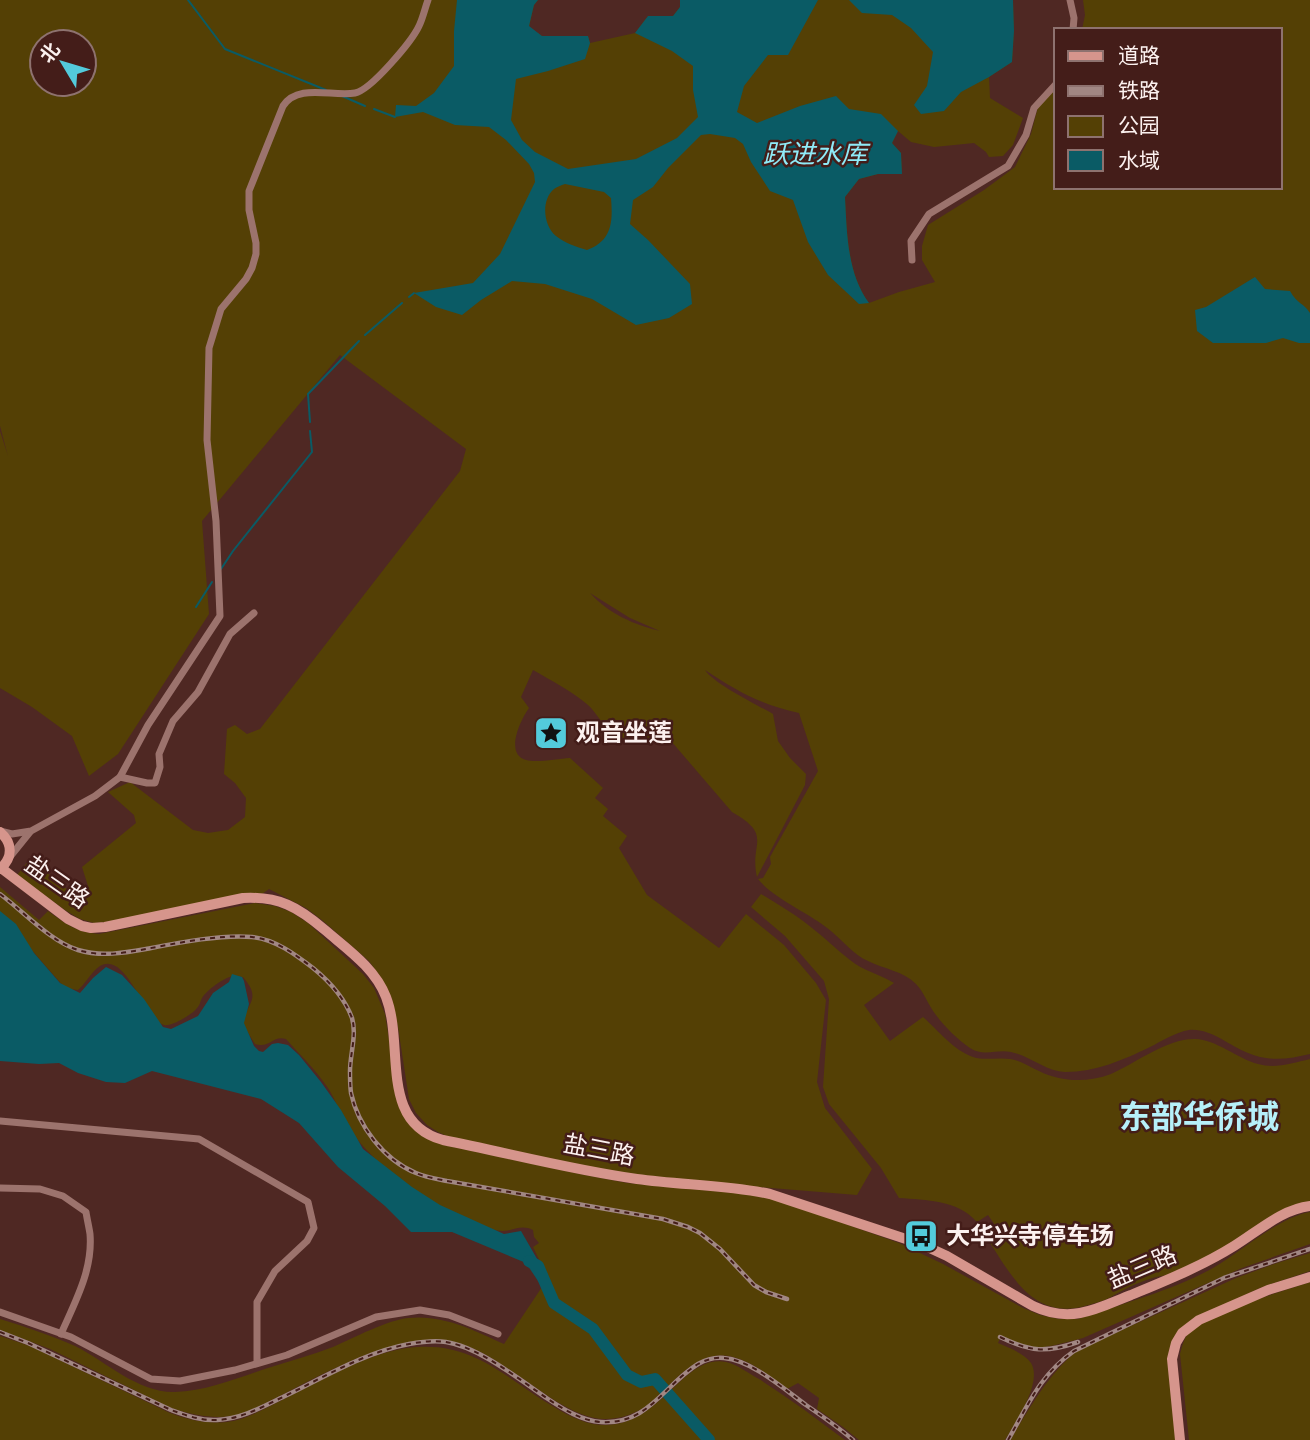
<svg xmlns="http://www.w3.org/2000/svg" width="1310" height="1440" viewBox="0 0 1310 1440" font-family="Signika,'Noto Sans SC',sans-serif">
	<style>
		.green { fill: #544005; fill-rule: evenodd }
		.water { fill: #0a5b65; fill-rule: evenodd }
		.lines { fill: none; stroke-linecap: round; stroke-linejoin: round }
		.stream { stroke: #0a5b65; stroke-width: 2 }
		.river { stroke: #0a5b65; stroke-width: 12 }
		.minor { stroke: #9c736d; stroke-width: 7 }
		.secondary { stroke: #d6958c; stroke-width: 10 }
		.rail-casing { stroke: #a18783; stroke-width: 4.5 }
		.rail { stroke: #441d19; stroke-width: 2; stroke-dasharray: 5; stroke-linecap: butt }
		.labels { text-anchor: middle; dominant-baseline: central; stroke-width: 5; stroke-linejoin: round; paint-order: stroke }
		.poi-label { font-size: 24px; font-weight: bold; fill: #fcf1ef; stroke: #441d19; text-anchor: start }
		.street-label { font-size: 24px; fill: #fcf1ef; stroke: #441d19 }
		.water-label { font-size: 26px; font-style: italic; fill: #8febf8; stroke: #441d19 }
		.district-label { font-size: 32px; font-weight: bold; fill: #b6f0f9; stroke: #441d19 }
	</style>
	<rect width="100%" height="100%" fill="#4f2823"/>
	<g class="green">
		<path d="M0,0H538L534,5L529,27L542,36H588L590,43L635,33L648,16H673L680,7V0H1013L1014,31L1012,62L989,77L990,98L1023,118L1013,145L1003,156L989,157L986,152L974,143L934,147L911,142L898,131L892,143L901,153L902,174H878L859,179L845,197C847,232 847,273 869,303L899,292L935,282L922,260V246L928,225L984,190L1015,167L1031,134L1039,103L1056,88V187H1280V30H1082L1085,15L1083,0H1310V1054C1289,1059 1269,1062 1248,1053C1229,1046 1211,1028 1189,1030C1176,1032 1162,1041 1150,1047C1123,1060 1096,1072 1065,1072C1047,1072 1030,1056 1011,1052C996,1049 984,1057 970,1048C958,1040 944,1026 936,1015C928,1005 924,992 916,984C903,971 884,969 868,961C854,955 843,941 831,931C810,913 775,900 758,879L763,878L771,864L770,857L818,771L799,713C759,704 739,692 705,670C714,684 756,704 773,714L778,741L790,758L806,774L805,785L757,877C749,842 774,836 732,812L665,734C646,739 624,745 609,730C601,723 596,712 588,705C572,691 552,681 533,670L521,697L529,708C521,719 504,754 526,760C536,763 558,759 570,758L603,788L595,798L608,809L603,816L627,836L619,848L647,895L719,948L746,914L784,945L816,983L826,1000L817,1082L825,1108L872,1169L857,1195L683,1181L606,1170L453,1139L438,1132L427,1125L416,1113L409,1099L398,1027L392,999L382,979L369,961L322,920L306,908L269,889L262,894L128,920L94,923L80,919L65,910L17,875L30,859L79,899L88,886L82,867L136,823L134,815L108,792L130,782L193,830L208,833L228,830L245,817L246,798L235,783L224,774L227,729L235,725L247,734L260,729L460,471L466,449L340,355L202,521L209,614L118,754L89,776L72,736L32,707L0,688V431L8,456L0,426ZM42,42H84V84H42ZM590,593L630,618L660,631C635,625 609,614 590,593Z"/>
		<path d="M0,887L39,920L48,911C66,924 76,932 99,934L255,903L275,906L291,912L308,923L363,974L374,988L385,1014L399,1103L430,1139L444,1145L580,1174L627,1183L757,1195L775,1199L899,1243L943,1264L1023,1308L1040,1315L1059,1319H1078C1121,1304 1174,1290 1213,1268C1243,1251 1277,1218 1310,1212V1244L1242,1268L1083,1338C1065,1342 1045,1350 1027,1347C1018,1345 1009,1340 1001,1336L998,1343C1009,1348 1024,1353 1031,1363C1043,1383 1015,1423 1005,1440H859L843,1427L817,1409L819,1398L798,1383L787,1389C771,1377 753,1362 733,1357C696,1348 674,1384 649,1404C637,1413 621,1419 605,1419C575,1419 540,1390 516,1374C499,1363 480,1349 460,1344C393,1325 304,1387 243,1414C216,1420 197,1416 171,1408L50,1349L0,1330V1319C26,1327 50,1335 75,1346C107,1362 138,1393 175,1392C207,1391 238,1378 268,1368C289,1361 312,1355 333,1347C353,1338 388,1320 408,1318C442,1314 474,1330 504,1344L548,1278L533,1247L539,1243L534,1237L533,1230C521,1224 513,1231 502,1231C480,1229 451,1213 432,1202C400,1183 369,1157 348,1127C340,1115 336,1100 328,1088C316,1070 300,1055 286,1039C272,1035 270,1049 255,1044L242,1023C249,1001 261,998 243,977C241,977 235,976 233,976C223,978 207,990 202,998C199,1004 201,1003 197,1008C193,1014 171,1027 164,1025C143,1019 127,951 100,966C91,972 86,983 78,990L65,988L0,914Z"/>
		<path d="M761,894C779,905 796,915 812,928C825,938 837,950 850,960C863,971 880,974 894,983L864,1005L890,1041L923,1017C938,1030 953,1050 973,1057C985,1061 997,1057 1010,1059C1020,1060 1029,1067 1039,1071C1061,1082 1087,1083 1111,1074C1136,1063 1166,1039 1194,1039C1214,1038 1238,1059 1258,1064C1275,1069 1293,1063 1310,1059V1202L1177,1274C1150,1276 1134,1284 1111,1297C1102,1302 1091,1304 1081,1307C1030,1318 1009,1271 985,1235L997,1228L988,1215L977,1222C958,1200 926,1200 899,1198L881,1168L829,1104L823,1087L829,999L824,981L785,936L751,907Z"/>
		<path d="M1310,1253V1271L1260,1288L1191,1320L1174,1340L1177,1440H1010C1030,1408 1048,1374 1078,1350L1236,1278L1277,1263Z"/>
		<path d="M1310,1282V1440H1189L1180,1354C1182,1346 1184,1339 1188,1333C1204,1314 1284,1291 1310,1282Z"/>
		<path d="M0,1336L30,1346L170,1413C189,1420 206,1424 227,1422C246,1420 263,1409 280,1401C321,1381 362,1355 407,1348C465,1340 496,1369 541,1399C557,1409 574,1420 593,1424C659,1435 680,1353 726,1362C738,1365 748,1373 759,1379C789,1398 817,1419 845,1440H0Z"/>
	</g>
	<g class="water">
		<path d="M457,0H538L534,5L529,26L542,36H588L590,43L585,59L548,71L516,79L511,120L522,140L535,152L568,169L636,159L677,138L698,117L693,90V66L672,51L635,33L648,16H673L680,7V0H818L788,55H768L744,86L737,112L757,123L800,106L836,96L849,109L881,114L898,131L892,143L901,153L902,174H878L859,179L845,197C847,233 847,273 869,303L859,304L828,275L808,242L793,200L770,191L751,162L743,144L735,138L710,134L701,135L668,168L653,187L633,200L630,224L648,240L690,284L692,304L669,318L636,325L592,299L545,284L512,281L481,300L462,315L436,307L414,293L473,283L500,254L535,182L534,173L529,164L506,140L489,127L455,125L423,112L395,117L396,105L416,106L434,93L454,66V31ZM565,184L604,192L611,198C613,222 612,241 587,250C576,247 565,243 556,236C543,225 541,200 554,189C557,187 561,185 565,184Z"/>
		<path d="M849,0H1013L1014,31L1012,62L989,77L961,92L944,111L921,114L914,105L927,86L933,52L911,28L892,15L862,13Z"/>
		<path d="M1255,277L1265,289L1290,291C1297,304 1304,303 1310,313V343H1299L1283,338L1266,343H1213L1197,331L1195,310L1206,307Z"/>
		<path d="M0,911L16,924L34,953L60,983L80,993L93,978L106,967L122,975L144,999L163,1027L171,1029L198,1016L213,993L229,982L232,974L242,977L244,981L249,1004L244,1023L254,1046L259,1051L263,1052L272,1044L278,1043L288,1045L299,1055L321,1082L341,1110L363,1149L412,1187L440,1205L504,1234L521,1231L540,1264V1284L526,1263L452,1232H411L385,1206L338,1167L299,1123L261,1099L152,1071L125,1083L106,1082L78,1073L59,1063L39,1064L0,1061Z"/>
	</g>
	<g class="lines">
		<g class="stream">
			<path d="M188,0L225,49L326,90"/>
			<path d="M342,96L365,106"/>
			<path d="M374,109L395,117"/>
			<path d="M409,297L414,293"/>
			<path d="M365,335L402,303"/>
			<path d="M310,422L308,394L359,341"/>
			<path d="M221,569L233,551L312,452L310,431"/>
			<path d="M196,607L212,582"/>
		</g>
		<path class="river" d="M529,1261L538,1266L554,1303L593,1329L627,1375L641,1382L655,1379L709,1440"/>
		<g class="minor">
			<path d="M1070,0L1074,18L1073,30"/>
			<path d="M912,260L911,241L929,214L1008,166L1026,135L1034,108L1056,84"/>
			<path d="M120,777L147,783H155L160,767L159,754L173,721L198,692L230,634L254,613"/>
			<path d="M0,831L12,834L31,831L95,796L120,777L148,725L220,616L216,521L207,440L209,348L221,309L246,279L252,268L256,254V243L249,210V191L283,106C298,83 332,97 355,93C371,90 412,41 419,26C423,18 425,8 428,0"/>
			<path d="M9,858L30,832"/>
			<path d="M0,1121L199,1139L308,1202L314,1228L307,1241L275,1271L257,1302V1363"/>
			<path d="M0,1188L40,1189L63,1196L86,1212C87,1219 89,1227 90,1234C93,1270 75,1302 61,1334"/>
			<path d="M0,1312L71,1337L151,1379L180,1381L235,1370L287,1355L376,1317L420,1310L449,1315L498,1334"/>
		</g>
		<g class="secondary">
			<path d="M0,832C13,843 13,858 0,869"/>
			<path d="M1,868L68,919L82,926L91,928L105,927L243,898C279,896 298,907 325,930C347,949 375,968 386,997C405,1046 378,1122 443,1140C508,1153 572,1170 637,1179C680,1185 728,1185 770,1194L921,1244L947,1256L1033,1306C1048,1313 1064,1316 1080,1313C1098,1310 1115,1301 1131,1295C1167,1280 1202,1266 1234,1246C1257,1232 1282,1209 1310,1206"/>
			<path d="M1180,1440L1172,1359L1176,1343L1182,1333L1199,1320L1268,1290L1310,1277"/>
		</g>
		<g class="rail-casing">
			<g id="rail">
				<path d="M0,894C24,912 50,941 78,950C101,957 124,953 146,949C177,943 222,934 252,937C275,939 296,955 313,968C329,981 345,999 352,1018C357,1035 350,1054 350,1071C350,1078 350,1086 351,1093C358,1126 384,1160 416,1173C425,1177 437,1179 447,1181L663,1219L688,1227L700,1233L720,1249L754,1285L766,1292L787,1299"/>
				<path d="M0,1332L28,1343L171,1410C185,1415 201,1421 217,1420C242,1419 264,1406 287,1395C326,1376 366,1352 409,1344C420,1342 434,1340 446,1342C479,1347 520,1380 548,1399C563,1409 582,1421 601,1422C648,1425 664,1385 698,1364C705,1360 715,1357 724,1358C751,1360 784,1389 806,1405C822,1416 838,1427 853,1440"/>
				<path d="M1000,1337C1031,1352 1046,1353 1078,1342"/>
				<path d="M1008,1440C1028,1405 1040,1375 1074,1351L1224,1278L1310,1249"/>
			</g>
		</g>
		<use href="#rail" class="rail"/>
	</g>
	<defs>
		<g id="sight-square" transform="scale(1.75)"><rect x="-9" y="-9" width="18" height="18" rx="4" fill="#53cbdb" stroke="#441d19"/><path d="M0-6L1.8-2.2L6-1.7L2.9 1.2L3.7 5.4L0 3.3L-3.7 5.4L-2.9 1.2L-6-1.7L-1.8-2.2Z" fill="#111"/></g>
		<g id="bus-square" transform="scale(1.75)"><rect x="-9" y="-9" width="18" height="18" rx="4" fill="#53cbdb" stroke="#441d19"/><path d="M-5-6H5V4H4V6H2V4H-2V6H-4V4H-5ZM-3.5-4V0h7V-4ZM-3.5 1.2v1.5H-2V1.2ZM2 1.2v1.5H3.5V1.2Z" fill="#111"/></g>
	</defs>
	<g fill-rule="evenodd">
		<use href="#sight-square" x="551" y="733"/>
		<use href="#bus-square" x="921" y="1236"/>
	</g>
	<g class="labels">
		<g class="poi-label">
			<text x="576" y="733">观音坐莲</text>
			<text x="946" y="1236">大华兴寺停车场</text>
		</g>
		<g class="street-label">
			<text transform="translate(57 882) rotate(35)">盐三路</text>
			<text transform="translate(599 1150) rotate(11)">盐三路</text>
			<text transform="translate(1142 1267) rotate(-23)">盐三路</text>
		</g>
		<g class="water-label">
			<text x="815" y="155">跃进水库</text>
		</g>
		<g class="district-label">
			<text x="1199" y="1117">东部华侨城</text>
		</g>
	</g>
	<rect x="1054" y="28" width="228" height="161" fill="#441d19" stroke="#8e726f" stroke-width="2"/>
	<rect x="1068" y="51" width="35" height="10" fill="#d6958c" stroke="#8e726f" stroke-width="2"/>
	<text x="1118" y="63" font-size="21" fill="#fcf1ef">道路</text>
	<rect x="1068" y="86" width="35" height="10" fill="#a18783" stroke="#8e726f" stroke-width="2"/>
	<text x="1118" y="98" font-size="21" fill="#fcf1ef">铁路</text>
	<rect x="1068" y="116" width="35" height="21" fill="#544005" stroke="#8e726f" stroke-width="2"/>
	<text x="1118" y="133" font-size="21" fill="#fcf1ef">公园</text>
	<rect x="1068" y="150" width="35" height="21" fill="#0a5b65" stroke="#8e726f" stroke-width="2"/>
	<text x="1118" y="168" font-size="21" fill="#fcf1ef">水域</text>
	<g transform="translate(63 63) rotate(308)"><circle r="33" fill="#441d19" stroke="#8e726f" stroke-width="2"/>
	<path d="M0-5L12 26L0 18L-12 26Z" fill="#53cbdb"/>
	<text y="-10" font-size="19" font-weight="bold" text-anchor="middle" fill="#fcf1ef">北</text>
	</g>
</svg>
